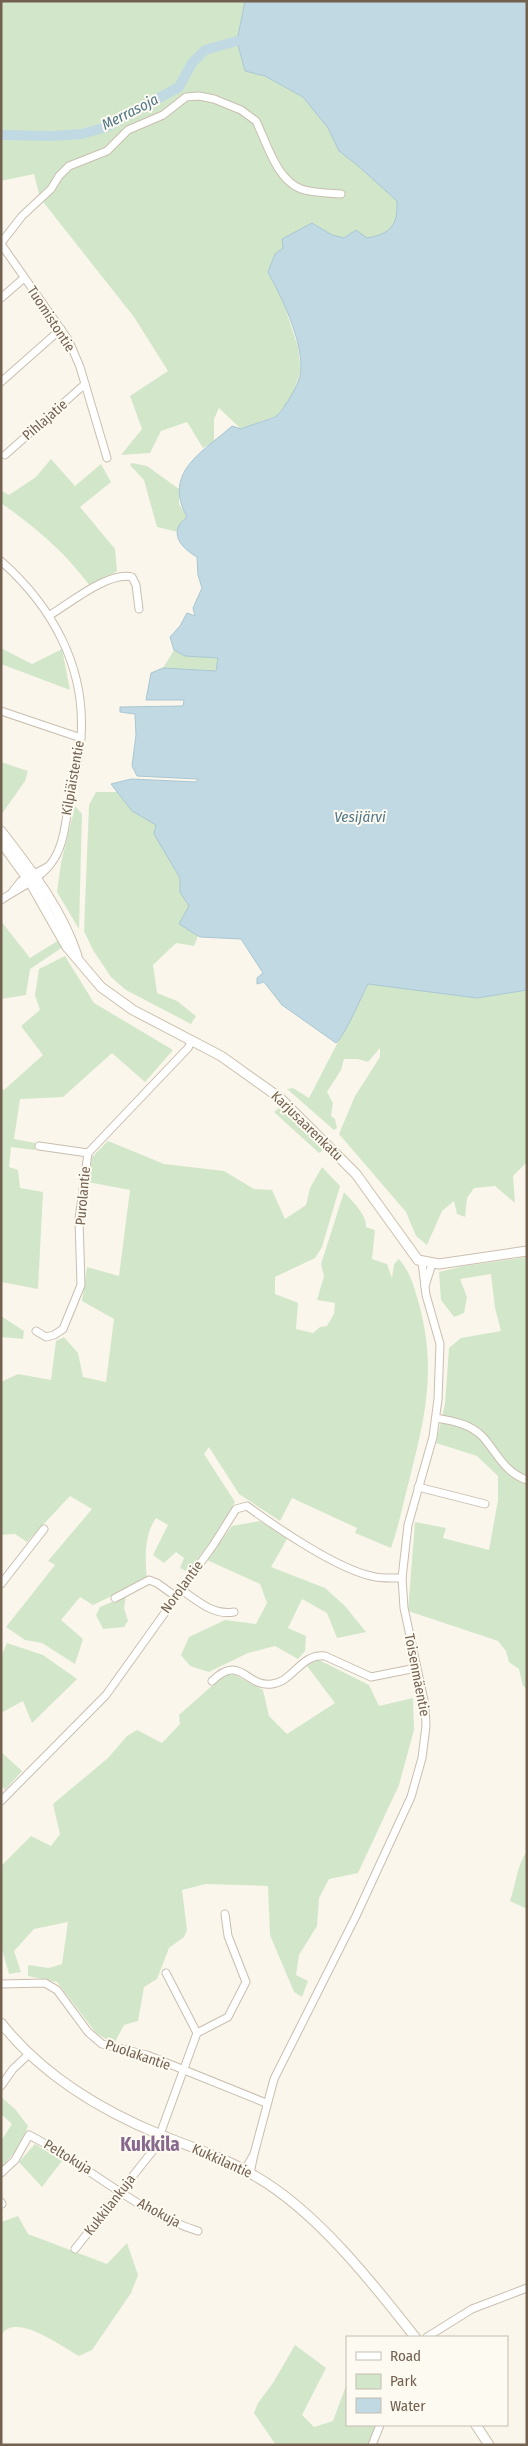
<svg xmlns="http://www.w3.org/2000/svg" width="528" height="2446" viewBox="0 0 528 2446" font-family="'Fira Sans Condensed',sans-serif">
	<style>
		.green { fill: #d2e7ca }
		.water { fill: #c1d9e2; stroke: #a8c7d3 }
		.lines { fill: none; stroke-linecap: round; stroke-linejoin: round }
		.river { stroke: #c1d9e2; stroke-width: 10 }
		.street-casing { stroke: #c9beaf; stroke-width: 9 }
		.secondary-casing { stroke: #ccbfad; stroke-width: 11 }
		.street { stroke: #fff; stroke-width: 7 }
		.secondary { stroke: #fff; stroke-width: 9 }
		.labels { text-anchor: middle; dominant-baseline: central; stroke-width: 4; stroke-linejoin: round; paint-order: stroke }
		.street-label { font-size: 14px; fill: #736150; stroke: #fdfaf1 }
		.water-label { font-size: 15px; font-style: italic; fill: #50788a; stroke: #fdfaf1 }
		.district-label { font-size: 19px; font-weight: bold; fill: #87688e; stroke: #fdfaf1 }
	</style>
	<rect width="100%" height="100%" fill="#faf6eb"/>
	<g class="green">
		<path d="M1,1H245L237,41L245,71L265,76L303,97L328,128L339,151L357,165L397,201C397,206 398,212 397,217C392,242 351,242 332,235C325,232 318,227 312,223L283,248L268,272L283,301L298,347L301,370L292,396L278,415L241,429L219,408L214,419V442L203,448L187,422L161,431L150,453L121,455L142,429L130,396L168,371L134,317L40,198L34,174L1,181Z"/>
		<path d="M51,459L75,486L101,464L111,482L80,507L115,549L117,571L90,586C64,551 36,528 1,503L2,491L9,495L36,477Z"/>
		<path d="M132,463L147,466L179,489V504L187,517L183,520L178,532L157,527L144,480L130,465Z"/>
		<path d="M1,648L32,664L62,649L70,690L1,664Z"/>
		<path d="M174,650L185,656L219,658L215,671L163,668Z"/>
		<path d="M1,762L28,771L25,781L1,815Z"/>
		<path d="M124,787L165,791L198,936L194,946L176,943L153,965L157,993L177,1001L196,1016L191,1024L126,990L111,977L93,950L84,931L89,805L96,792H117Z"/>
		<path d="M75,806L82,814L79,929L57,892L61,863Z"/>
		<path d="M1,921L30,958L59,940L63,947L30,969L26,995L1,999Z"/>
		<path d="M65,956L94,1003L173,1050L145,1082L112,1053L63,1097L20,1099L14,1139L35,1143V1150L11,1147L9,1167L18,1170L20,1188L43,1192L38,1289L1,1282V1088L4,1090L43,1055L21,1026L40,1010L35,995L39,969Z"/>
		<path d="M368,984L477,998L527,990V1162L513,1176L515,1203L495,1186L474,1188L467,1198L465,1217L457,1214L454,1201L442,1211L427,1245L416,1236L406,1212L339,1134L355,1096L380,1057V1048L368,1062L358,1059H344L341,1070L327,1092L333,1103L331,1116L335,1119L337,1128L334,1130L287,1089L293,1088L309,1098Z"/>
		<path d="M282,1106L325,1149L319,1153L274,1112Z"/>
		<path d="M108,1141L164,1164L224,1171L254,1189L272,1190L285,1219L306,1205L310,1188L322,1167L340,1186L322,1247L315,1258L275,1277V1294L298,1303L296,1329L313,1333L320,1327L327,1326L334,1314L335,1303L317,1300L324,1276L321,1264L344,1192C352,1201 367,1215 366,1227L375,1230L372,1259L387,1264L392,1278L394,1264L399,1259C411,1273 414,1287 419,1304C437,1369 425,1418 409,1481C403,1503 399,1526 391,1548L355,1533L357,1528L292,1498L280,1521L239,1494L209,1447L204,1454L235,1502L213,1538L188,1572L180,1568L184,1558L176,1552L164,1563L153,1555L168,1525L156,1518C144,1535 145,1559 147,1579L93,1605L80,1597L61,1620L83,1639L75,1664L42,1643L25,1640L6,1627L55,1565L48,1561L92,1509L70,1496L27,1542L15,1534L1,1535V1382L18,1374L51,1380L56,1341L64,1337L78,1353L83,1377L106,1382L114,1319L82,1301L87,1267L119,1276L130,1190L88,1182L92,1157Z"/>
		<path d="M527,1257V1689L523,1686L519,1669L509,1662L506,1651L498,1641L408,1611L415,1522L446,1528L443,1538L489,1550L498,1500V1476L477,1456L436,1443L445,1404L449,1348L461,1338L501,1331L495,1308L491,1274L460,1279L467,1297L464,1313L454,1317L441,1300L439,1272L464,1266Z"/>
		<path d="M1,1316L24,1331L23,1339L1,1337Z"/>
		<path d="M260,1521L287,1539L271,1567L325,1588L345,1606L366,1632L337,1638L327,1613L302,1599L288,1628L306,1636L305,1651L298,1659L275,1646L248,1653L209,1672L190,1666L181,1655L189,1637L225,1620L256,1624L267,1603L260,1584L207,1560L232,1526Z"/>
		<path d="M126,1596L124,1608L128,1621L124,1627L103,1629L96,1615L100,1607Z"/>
		<path d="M7,1643L43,1655L77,1679L32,1723L23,1701L1,1713V1657Z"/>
		<path d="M317,1659L369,1685L379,1706L413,1698L414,1730L399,1785L358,1873L329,1879L319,1898L317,1926L299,1955L296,1975L308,1981L302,1997L294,1992L270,1935L268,1886L206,1884L182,1890L187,1930L184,1937L169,1948L157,1979L144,1987L138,2021L124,2025L114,2044L96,2033L57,1982L28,1976V1965L49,1968L62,1964L68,1922L34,1929L14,1951L21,1972L9,1974L1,1946V1866L31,1836L51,1846L60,1834L53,1804L108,1758L127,1736L137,1730L162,1743L180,1724L179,1715L224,1675H235L263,1690L269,1716L287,1734L335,1703L307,1666Z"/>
		<path d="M1,1752L22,1771L5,1790L1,1785Z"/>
		<path d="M527,1851V1909L510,1901C516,1884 517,1865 527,1851Z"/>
		<path d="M1,2097L15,2109L28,2126L19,2147L1,2168V2141L12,2124L1,2114Z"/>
		<path d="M35,2144L62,2161L42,2187L19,2162Z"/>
		<path d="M18,2216L28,2234L107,2264L127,2243L138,2275L131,2293L92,2350L79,2356C63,2347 13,2310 1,2336V2222Z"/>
		<path d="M295,2345L326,2368L302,2415L314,2427L333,2421L347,2383V2425H377L369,2445H276L254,2413L258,2403L273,2383Z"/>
	</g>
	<path class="water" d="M245,1H527V990L477,998L368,984C360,999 346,1034 336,1043L282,1005L264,982L257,984V978L263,973L241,939L200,937L179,924L189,906L180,892V878L154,834L156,825L132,811L111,784L131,779L196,782L198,779L137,776L132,766L136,735L135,714L120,712V707L183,706L184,700H146L151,673L163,668L216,671L218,658L185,656L174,650L170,637L180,626L187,613L195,616L193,608L202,588L198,575L197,557C181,548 167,532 187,517C162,472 203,452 232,426L241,429C248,426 274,418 276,416C281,413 284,406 288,401C293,393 301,379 301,369C302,339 282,298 268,272L275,254L283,248L282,239L312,223L332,235L344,238L356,230L367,238C391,234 398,225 397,201L357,165L339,151L328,128L303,97L265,76L245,71L237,41Z"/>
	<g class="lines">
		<path class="river" d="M1,135L51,136L82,134L106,127L179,87L192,63L205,50L237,41"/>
		<g class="street-casing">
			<g id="street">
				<path d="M1,243L22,216L51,189L59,176L69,166L107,151L128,130L163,115L186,97L199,96L214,99L241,110L256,121C267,143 276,179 301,189C312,193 329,193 341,194"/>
				<path d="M1,244L69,341L80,367L107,458"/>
				<path d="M1,298L24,278"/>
				<path d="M1,382L61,329"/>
				<path d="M5,455L85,384"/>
				<path d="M1,561C52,606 86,667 81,737C80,757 74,777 70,797C66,816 65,842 54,859C42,879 20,887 1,900"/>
				<path d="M50,615C70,603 109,571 132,577L136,585L139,609"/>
				<path d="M1,711L81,738"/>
				<path d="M13,891L21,881L49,866"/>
				<path d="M39,1146L88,1153"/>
				<path d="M425,1286L432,1264"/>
				<path d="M36,1331L46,1337L54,1335L63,1329L81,1285L79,1219L88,1153L188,1048L192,1040"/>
				<path d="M436,1418C453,1421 471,1424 483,1437C497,1453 505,1473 527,1480"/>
				<path d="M418,1487L485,1504"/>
				<path d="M1,1584L44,1529"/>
				<path d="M180,1589C197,1600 213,1616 234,1612"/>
				<path d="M115,1598L149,1580L157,1583L175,1596"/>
				<path d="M212,1681C241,1653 246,1688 272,1684C293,1682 301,1653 325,1656L371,1677L416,1668"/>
				<path d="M1,1801L106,1695L214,1544L236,1509L247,1506C277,1528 336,1568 371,1576C381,1579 391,1578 402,1578"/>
				<path d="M166,1973L197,2033"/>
				<path d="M1,1984L45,1983L57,1990L88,2032L102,2044L147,2055L266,2103"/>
				<path d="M1,2086L13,2069L29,2054"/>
				<path d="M254,2154L274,2079L356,1916L411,1797L422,1758L426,1726L425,1705L404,1608L402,1578L408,1525L433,1437L438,1399L440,1344L426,1295L422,1262"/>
				<path d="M245,2170L254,2154L250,2173"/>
				<path d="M1,2173L15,2160L29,2135C87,2164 136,2212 198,2231"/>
				<path d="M1,2202L2,2204"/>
				<path d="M75,2249L155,2148L197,2033L228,2017L246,1982L228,1936L225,1914"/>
				<path d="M427,2337L472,2309L527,2288"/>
				<path d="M372,2445L380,2425"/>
			</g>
		</g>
		<g class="secondary-casing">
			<g id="secondary">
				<path d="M1,831C30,869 62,909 77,956"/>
				<path d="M1,842L30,882L67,947L101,987L133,1010L221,1056L280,1098L356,1174L418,1260L439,1264L527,1251"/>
				<path d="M1,2023C43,2076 100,2110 161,2135C193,2148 226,2158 255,2176C316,2211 372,2282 415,2337"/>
				<path d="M476,2425L489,2445"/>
			</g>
		</g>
		<use href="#street" class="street"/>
		<use href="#secondary" class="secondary"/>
	</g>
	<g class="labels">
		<g class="street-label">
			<text transform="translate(51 319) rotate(57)">Tuomistontie</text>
			<text transform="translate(45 420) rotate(-41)">Pihlajatie</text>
			<text transform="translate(73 778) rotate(-80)">Kilpiäistentie</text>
			<text transform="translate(307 1126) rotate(44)">Karjusaarenkatu</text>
			<text transform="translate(83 1196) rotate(-85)">Purolantie</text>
			<text transform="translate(182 1587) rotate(-54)">Norolantie</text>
			<text transform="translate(417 1675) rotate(79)">Toisenmäentie</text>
			<text transform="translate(138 2055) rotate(19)">Puolakantie</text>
			<text transform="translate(68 2157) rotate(31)">Peltokuja</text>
			<text transform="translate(222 2161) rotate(24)">Kukkilantie</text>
			<text transform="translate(110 2205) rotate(-52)">Kukkilankuja</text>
			<text transform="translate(159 2213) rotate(28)">Ahokuja</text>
		</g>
		<g class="water-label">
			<text transform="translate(130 112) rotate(-27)">Merrasoja</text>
			<text x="360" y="817">Vesijärvi</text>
		</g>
		<g class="district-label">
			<text x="150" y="2144">Kukkila</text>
		</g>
	</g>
	<rect width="528" height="2446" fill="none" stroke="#736150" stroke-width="5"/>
	<rect x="346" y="2336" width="162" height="90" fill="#fdfaf1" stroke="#c6bdb1"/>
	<rect x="356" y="2352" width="25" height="8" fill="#ffffff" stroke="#c6bdb1"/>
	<text x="390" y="2361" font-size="15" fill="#736150">Road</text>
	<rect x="356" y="2374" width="25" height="15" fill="#d2e7ca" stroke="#c6bdb1"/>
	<text x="390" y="2386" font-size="15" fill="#736150">Park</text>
	<rect x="356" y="2398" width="25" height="15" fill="#c1d9e2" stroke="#c6bdb1"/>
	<text x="390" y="2411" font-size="15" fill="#736150">Water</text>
</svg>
